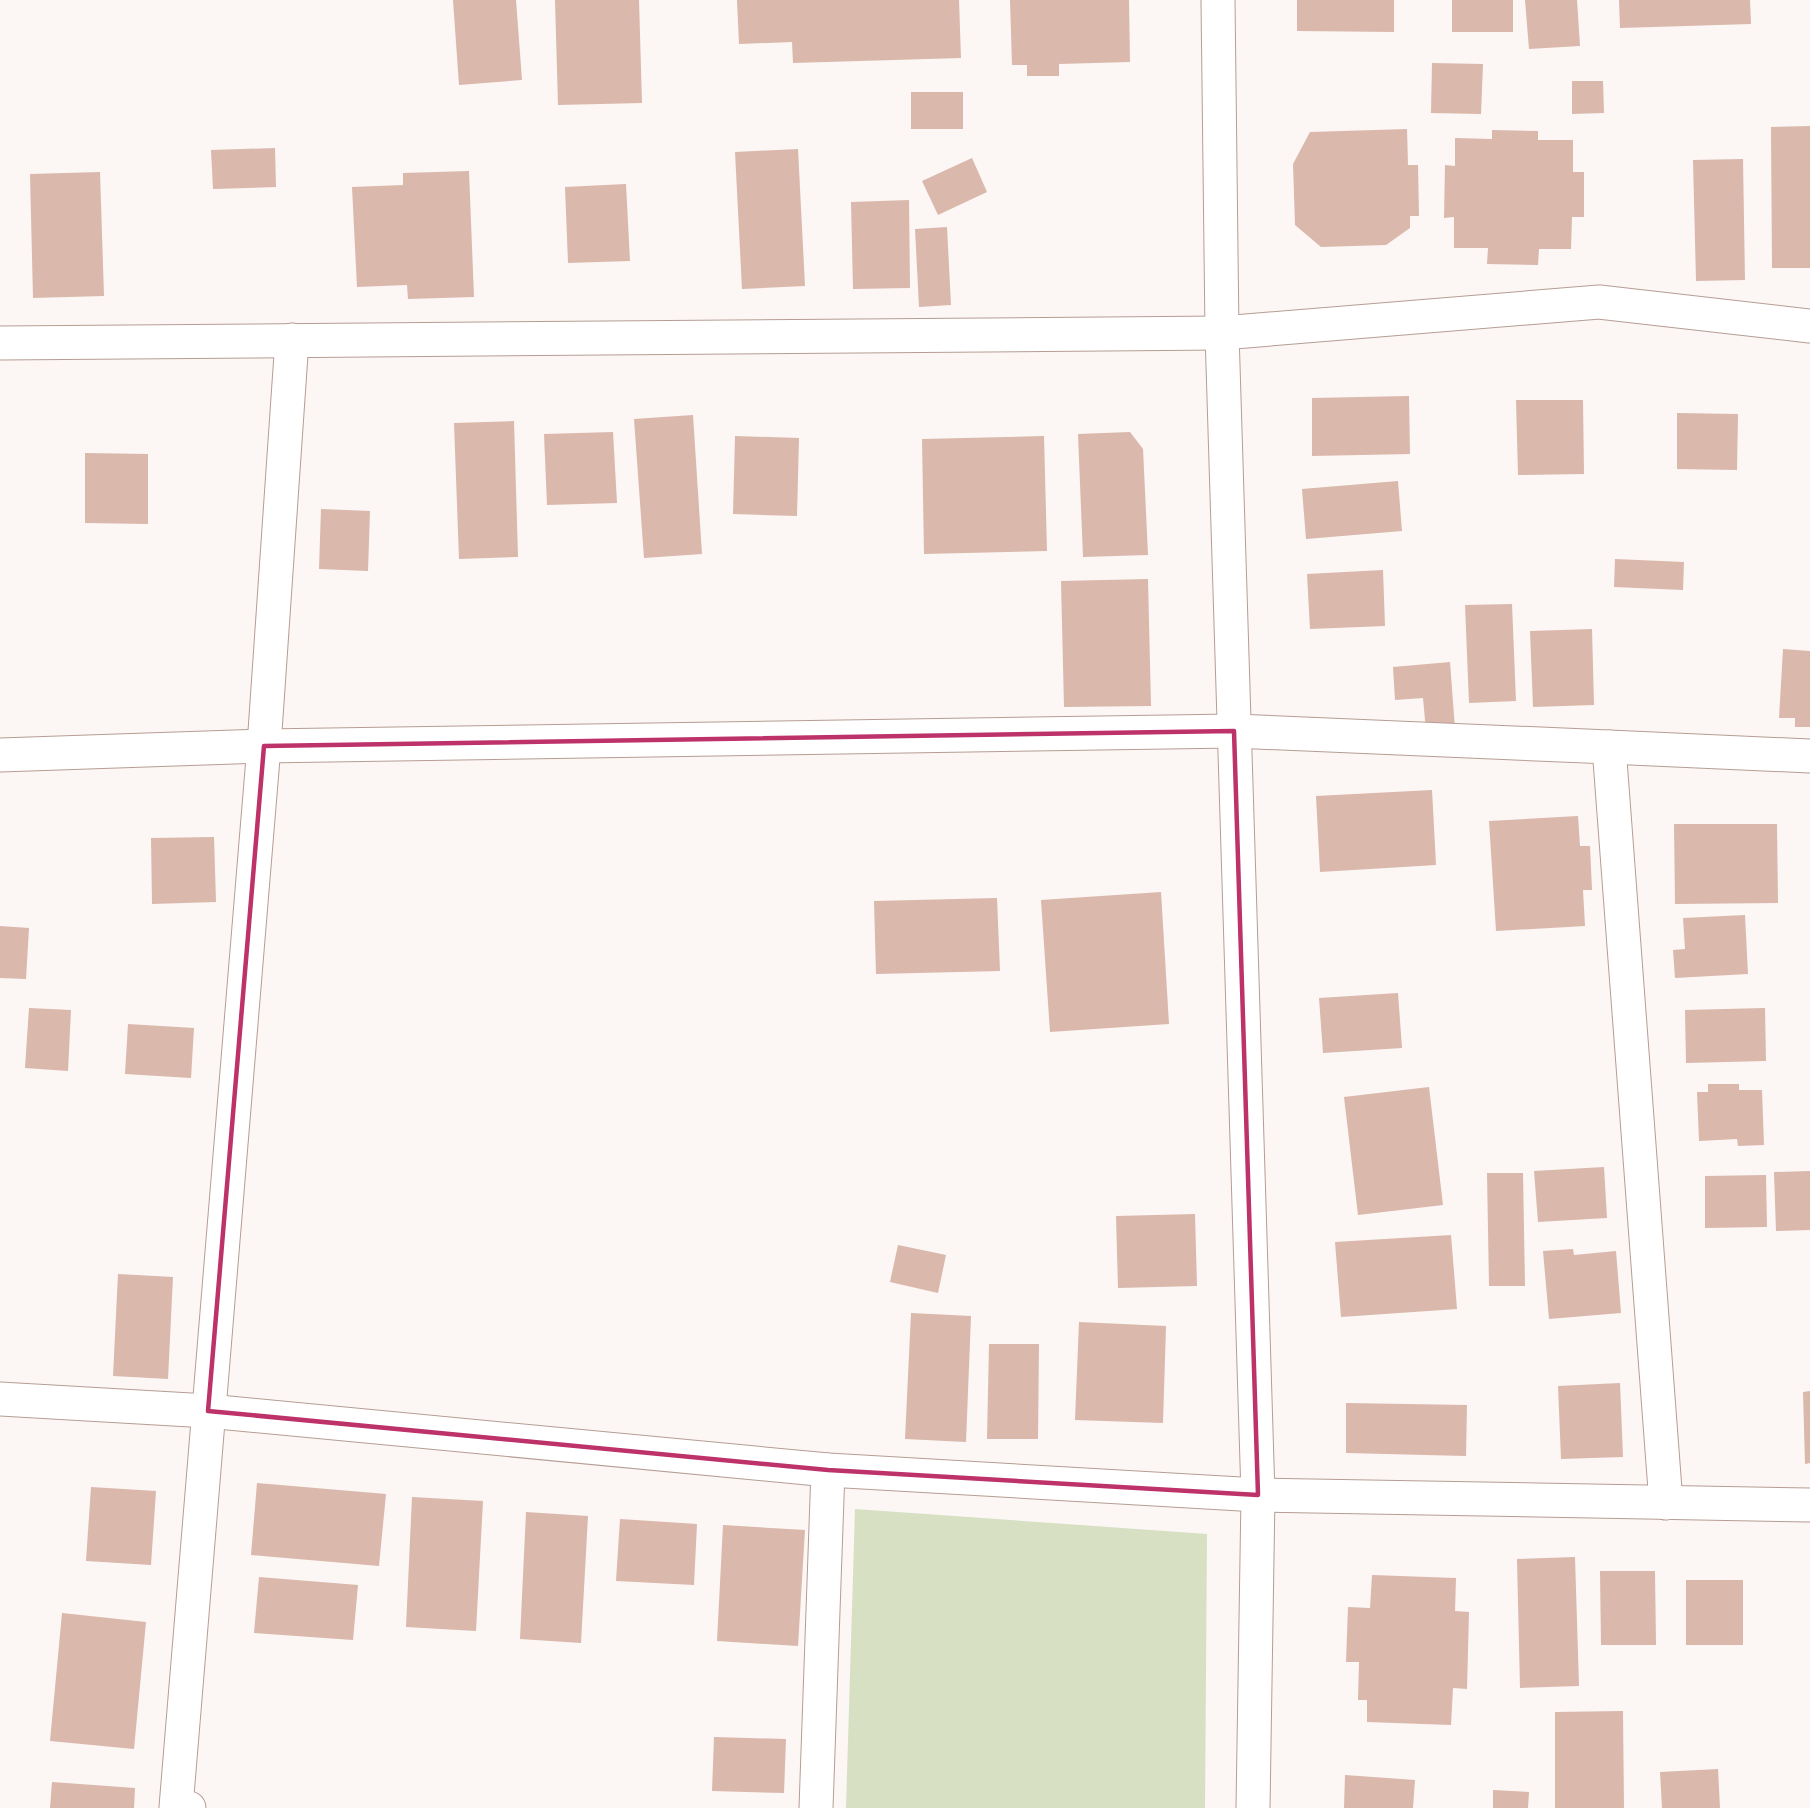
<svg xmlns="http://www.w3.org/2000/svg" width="1810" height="1808" viewBox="0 0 1810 1808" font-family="'Exo 2',sans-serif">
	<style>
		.green { fill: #d8e0c4 }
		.building { fill: #dab8ac }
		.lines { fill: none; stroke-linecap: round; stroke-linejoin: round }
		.minor-casing { stroke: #b69d94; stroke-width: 35 }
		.tertiary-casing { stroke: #b69d94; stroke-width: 35 }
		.minor { stroke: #fff; stroke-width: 33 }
		.tertiary { stroke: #fff; stroke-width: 33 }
		.marked { fill: none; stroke: #bd3269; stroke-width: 4.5; stroke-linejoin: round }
	</style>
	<rect width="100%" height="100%" fill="#fcf6f4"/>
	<path class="green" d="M855,1509L1207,1534L1205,1808H846Z"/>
	<g class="building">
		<path d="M453,0H516L522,80L459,85Z"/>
		<path d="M555,0H639L642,103L558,105Z"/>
		<path d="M737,0H959L961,58L793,63L792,42L739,44Z"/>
		<path d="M1010,0H1129L1130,62L1059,64V76H1027V65H1012Z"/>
		<path d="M1297,0H1394V32L1297,31Z"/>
		<rect x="1452" y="0" width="61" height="32"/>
		<path d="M1525,0H1577L1580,46L1529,49Z"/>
		<path d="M1619,0H1750L1751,24L1620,28Z"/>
		<path d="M1432,63L1483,64L1481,114L1431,113Z"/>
		<path d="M1572,81H1603L1604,113L1572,114Z"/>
		<rect x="911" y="92" width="52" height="37"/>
		<path d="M1810,126V268H1772L1771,127Z"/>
		<path d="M1407,129L1408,165H1418L1419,216H1410V228L1386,245L1321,247L1295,225L1293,164L1310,132Z"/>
		<path d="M1492,130L1538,131V140H1573V172H1584V217H1572L1571,249H1539L1538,265L1487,264L1488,248H1454V217L1444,218L1445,165L1455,166V138L1492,139Z"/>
		<path d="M275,148L276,187L213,189L211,150Z"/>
		<path d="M798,149L805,286L742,289L735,152Z"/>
		<path d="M972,158L987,192L938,215L922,181Z"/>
		<path d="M1743,159L1745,280L1696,281L1693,160Z"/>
		<path d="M469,171L474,297L408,299L407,285L357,287L352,187L403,185V173Z"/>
		<path d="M100,172L104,296L33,298L30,174Z"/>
		<path d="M626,184L630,261L568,263L565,187Z"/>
		<path d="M909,200L910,288L853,289L851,202Z"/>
		<path d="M947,227L951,305L919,307L915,229Z"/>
		<path d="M1409,396L1410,454L1312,456V398Z"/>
		<path d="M1516,400H1583L1584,474L1518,475Z"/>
		<path d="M1677,413L1738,414L1737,470L1677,469Z"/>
		<path d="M693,415L702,554L644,558L634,419Z"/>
		<path d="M514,421L518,557L459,559L454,423Z"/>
		<path d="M613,432L617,503L547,505L544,434Z"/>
		<path d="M1130,432L1143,449L1148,555L1083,557L1078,434Z"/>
		<path d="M735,436L799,438L797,516L733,514Z"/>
		<path d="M1044,436L1047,551L924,554L922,439Z"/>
		<path d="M85,453L148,454V524L85,523Z"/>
		<path d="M1398,481L1402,531L1306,539L1302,489Z"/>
		<path d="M321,509L370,511L368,571L319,569Z"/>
		<path d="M1615,559L1684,562L1683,590L1614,587Z"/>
		<path d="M1383,570L1385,626L1310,629L1307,574Z"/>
		<path d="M1148,579L1151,706L1064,707L1061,581Z"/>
		<path d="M1512,604L1516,701L1469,703L1465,605Z"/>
		<path d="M1592,629L1594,705L1533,707L1530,631Z"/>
		<path d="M1783,649L1810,651V727H1795V718H1779Z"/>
		<path d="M1450,662L1455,729L1426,731L1423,698L1395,700L1393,667Z"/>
		<path d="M1432,790L1436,865L1320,872L1316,796Z"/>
		<path d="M1578,816L1580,846H1590L1592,890H1583L1585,926L1496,931L1489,821Z"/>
		<path d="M1674,824H1777L1778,903L1675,904Z"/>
		<path d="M214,837L216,902L152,904L151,838Z"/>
		<path d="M1161,892L1169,1024L1050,1032L1041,900Z"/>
		<path d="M997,898L1000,971L876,974L874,901Z"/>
		<path d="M1745,915L1748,974L1675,978L1673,950L1685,949L1683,918Z"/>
		<path d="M0,926L29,928L26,979L0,978Z"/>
		<path d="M1398,993L1402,1048L1323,1053L1319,998Z"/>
		<path d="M29,1008L71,1010L68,1071L25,1068Z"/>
		<path d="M1765,1008L1766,1061L1686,1063L1685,1010Z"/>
		<path d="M128,1024L194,1028L191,1078L125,1074Z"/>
		<path d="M1708,1084H1739V1090H1762L1764,1145L1738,1146L1737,1139L1699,1141L1697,1092H1708Z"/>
		<path d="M1429,1087L1443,1205L1358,1215L1344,1097Z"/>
		<path d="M1604,1167L1607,1218L1538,1222L1534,1171Z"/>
		<path d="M1810,1171V1230L1776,1231L1774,1172Z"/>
		<path d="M1487,1173H1523L1525,1286H1489Z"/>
		<path d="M1766,1175L1767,1227L1705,1228V1176Z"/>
		<path d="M1195,1214L1197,1286L1118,1288L1116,1216Z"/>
		<path d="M1451,1235L1457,1309L1341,1317L1335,1242Z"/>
		<path d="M898,1245L946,1255L938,1293L890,1282Z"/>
		<path d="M1573,1249L1574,1255L1616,1251L1621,1313L1549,1319L1543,1251Z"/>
		<path d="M118,1274L173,1277L168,1379L113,1376Z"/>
		<path d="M911,1313L971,1316L966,1442L905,1439Z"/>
		<path d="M1079,1322L1166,1326L1163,1423L1075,1420Z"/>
		<path d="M989,1344H1039L1038,1439H987Z"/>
		<path d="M1620,1383L1623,1457L1561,1459L1558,1386Z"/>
		<path d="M1810,1391V1463L1805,1464L1803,1392Z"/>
		<path d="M1346,1403L1467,1405L1466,1456L1346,1453Z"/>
		<path d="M257,1483L386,1494L379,1566L251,1555Z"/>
		<path d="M91,1487L156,1491L151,1565L86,1561Z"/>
		<path d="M412,1497L483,1501L476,1631L406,1627Z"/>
		<path d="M526,1512L588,1516L581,1643L520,1639Z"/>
		<path d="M620,1519L697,1524L694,1585L616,1581Z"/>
		<path d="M723,1525L805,1530L798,1646L717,1641Z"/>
		<path d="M1575,1557L1579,1686L1520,1688L1517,1559Z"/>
		<path d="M1600,1571H1655L1656,1645H1601Z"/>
		<path d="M1372,1575L1456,1578L1455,1611L1469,1612L1467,1689L1453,1688L1451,1725L1367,1722V1700H1358L1359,1662H1346L1348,1607L1370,1608Z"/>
		<path d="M259,1577L358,1585L353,1640L254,1633Z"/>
		<rect x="1686" y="1580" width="57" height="65"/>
		<path d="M62,1613L146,1622L134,1749L50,1741Z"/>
		<path d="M1623,1711L1624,1808H1555V1712Z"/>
		<path d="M714,1737L786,1739L784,1793L712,1791Z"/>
		<path d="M1718,1769L1720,1808H1662L1660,1772Z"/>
		<path d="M1345,1775L1415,1780L1413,1808H1344Z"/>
		<path d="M52,1782L135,1788L134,1808H50Z"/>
		<path d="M1493,1790L1529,1792L1528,1808H1493Z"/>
	</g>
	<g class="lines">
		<g class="minor-casing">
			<g id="minor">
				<path d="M1222,333L1599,302L1810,326"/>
				<path d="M1609,747L1810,756"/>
				<path d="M0,755L264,746L1234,731L1609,747L1666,1503"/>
				<path d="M0,1399L208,1411L828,1470L1258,1495L1810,1505"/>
				<path d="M189,1808L176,1807L264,746L292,340"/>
				<path d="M816,1808L828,1470"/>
			</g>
		</g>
		<g class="tertiary-casing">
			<g id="tertiary">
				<path d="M1218,0L1222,333L1258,1495L1253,1808"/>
				<path d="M0,343L1222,333"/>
			</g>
		</g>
		<use href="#minor" class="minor"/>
		<use href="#tertiary" class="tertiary"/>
	</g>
	<path class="marked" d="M1234,731L1258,1495L828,1470L208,1411L264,746Z"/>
</svg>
